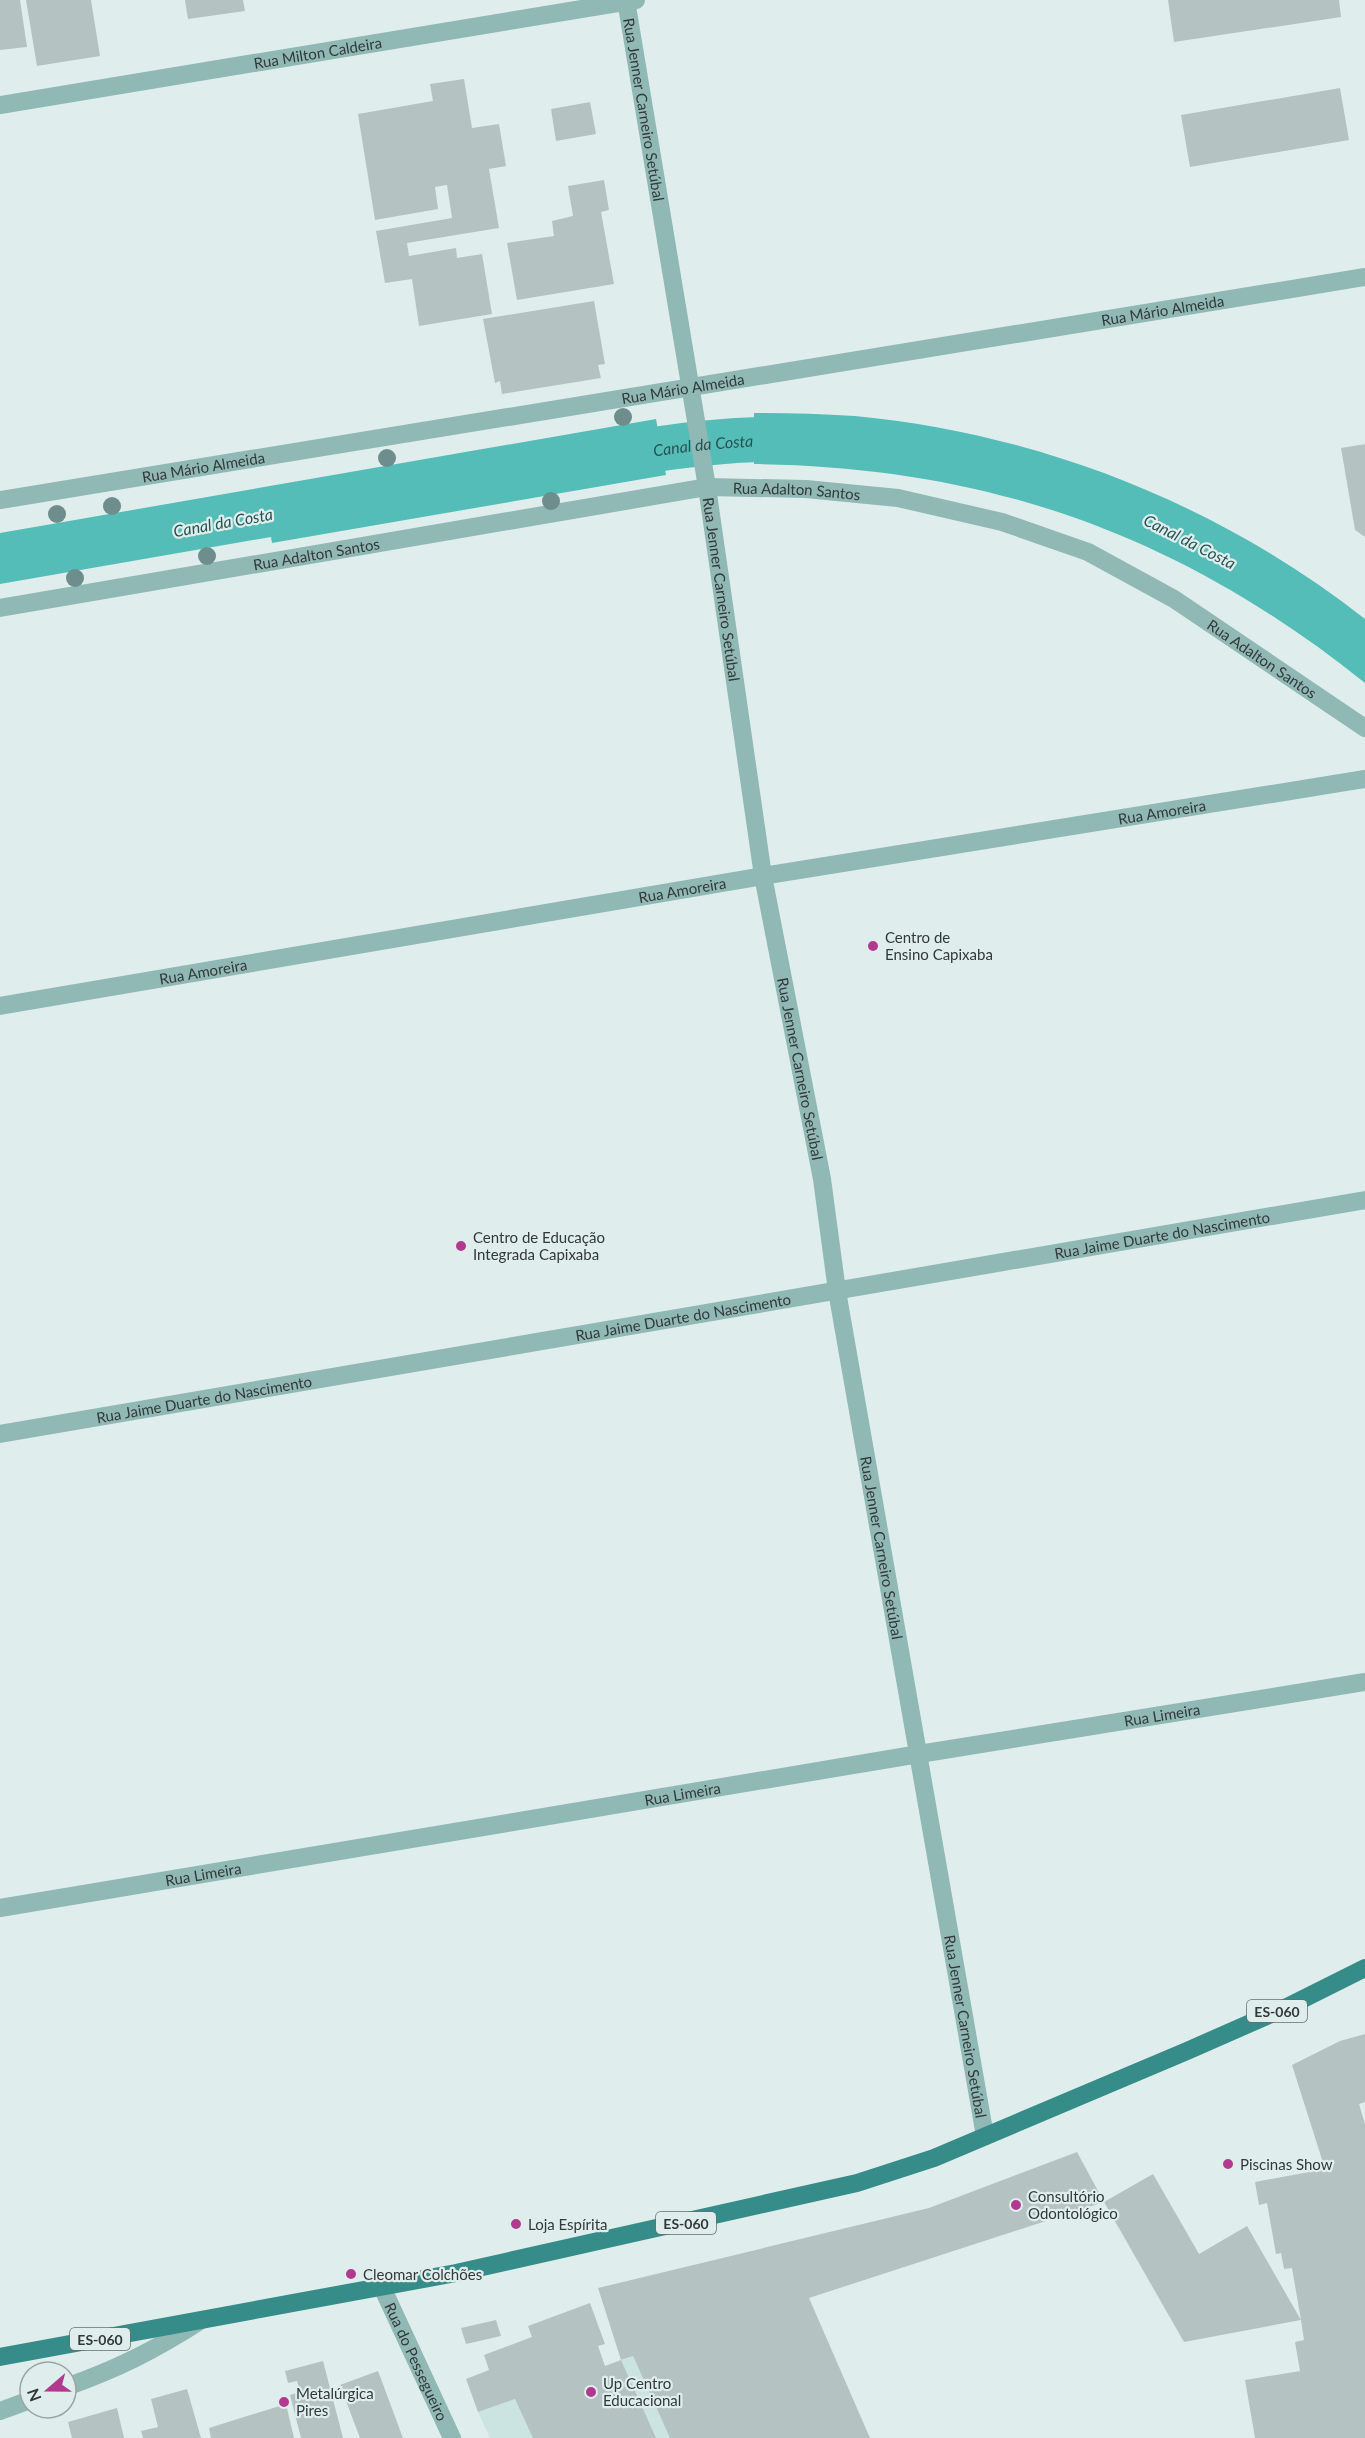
<svg xmlns="http://www.w3.org/2000/svg" width="1365" height="2438" viewBox="0 0 1365 2438" font-family="Lato,sans-serif">
	<style>
		.built { fill: #cbe4e2 }
		.water { fill: #55bdb8 }
		.lines { fill: none; stroke-linecap: round; stroke-linejoin: round }
		.canal { stroke: #55bdb8; stroke-width: 45 }
		.building { fill: #b4c3c2 }
		.minor { stroke: #90b8b5; stroke-width: 18 }
		.tertiary { stroke: #90b8b5; stroke-width: 18 }
		.primary { stroke: #368c88; stroke-width: 18 }
		.tree { fill: #6d8e8d }
		.poi-dot { fill: #b13a90; stroke: #dfeeed; stroke-width: 2 }
		.labels { text-anchor: middle; dominant-baseline: central; stroke-width: 4.5; stroke-linejoin: round; paint-order: stroke }
		.shield { fill: #dfeeed; stroke: #676f6f; stroke-width: 1.5 }
		.shield-label { font-size: 14px; font-weight: bold; fill: #333939 }
		.street-label { font-size: 15px; fill: #333939; stroke: #dfeeed }
		.poi-label { font-size: 15px; fill: #333939; stroke: #dfeeed; text-anchor: start }
		.water-label { font-size: 16px; font-style: italic; fill: #265452; stroke: #dfeeed }
	</style>
	<rect width="100%" height="100%" fill="#dfeeed"/>
	<path class="built" d="M633,2356L670,2438H490L478,2412Z"/>
	<g class="water">
		<path d="M754,413C788,413 821,414 855,416C1038,433 1221,505 1365,619V683C1180,535 990,467 754,464Z"/>
		<path d="M656,419L666,475L272,543L271,537L0,584V533Z"/>
	</g>
	<g class="lines">
		<path class="canal" id="s1" d="M600,458C671,446 742,436 815,440"/>
	</g>
	<g class="building">
		<path d="M0,0H20L27,47L0,50Z"/>
		<path d="M26,0H91L100,56L37,66Z"/>
		<path d="M185,0H243L245,11L188,19Z"/>
		<path d="M1168,0H1339L1341,17L1174,42Z"/>
		<path d="M464,79L472,128L499,124L506,166L489,169L499,228L407,243L409,256L456,248L457,258L482,254L492,314L419,326L412,279L385,283L376,231L452,218L447,185L435,187L438,209L375,220L358,114L433,101L430,84Z"/>
		<path d="M1340,88L1349,140L1190,167L1181,115Z"/>
		<path d="M590,102L596,134L556,141L551,109Z"/>
		<path d="M604,180L609,210L601,212L614,284L517,300L507,243L554,236L552,221L573,216L568,186Z"/>
		<path d="M594,301L605,364L598,365L601,378L502,394L500,381L495,383L483,319Z"/>
		<path d="M1365,444V537L1355,530L1341,448Z"/>
		<path d="M1365,2034V2102L1359,2104L1365,2124V2438H1255L1245,2380L1300,2371L1295,2342L1304,2340L1301,2320L1184,2342L1104,2202L1153,2174L1199,2254L1247,2226L1301,2320L1292,2268L1284,2269L1281,2253L1276,2254L1267,2203L1259,2205L1255,2182L1325,2169L1292,2065L1340,2041Z"/>
		<path d="M1077,2152L1104,2202L809,2298L870,2438H670L633,2356L621,2360L598,2288L929,2208Z"/>
		<path d="M590,2303L605,2344L598,2346L605,2366L621,2360L656,2438H533L515,2399L478,2412L466,2379L489,2370L484,2355L532,2337L528,2326Z"/>
		<path d="M496,2320L501,2336L466,2344L461,2328Z"/>
		<path d="M323,2361L343,2438H301L290,2395L300,2392L297,2381L288,2383L285,2371Z"/>
		<path d="M378,2371L403,2438H360L340,2385Z"/>
		<path d="M187,2389L201,2438H143L141,2431L158,2427L151,2399Z"/>
		<path d="M286,2404L294,2438H211L209,2428Z"/>
		<path d="M117,2408L124,2438H72L68,2422Z"/>
	</g>
	<g class="lines">
		<g class="minor">
			<path id="s2" d="M0,105L636,0"/>
			<path id="s3" d="M0,500L1365,277"/>
			<path id="s4" d="M0,608L707,487L806,489L898,498L1002,522L1088,552L1174,599L1365,728"/>
			<path id="s5" d="M0,1006L763,876L1365,779"/>
			<path id="s6" d="M0,1434L1365,1200"/>
			<path id="s7" d="M0,1908L919,1754L1365,1682"/>
		</g>
		<g class="tertiary">
			<path id="s8" d="M626,0L707,487L763,876L822,1179L837,1291L985,2136"/>
			<path id="s9" d="M382,2287L452,2438"/>
			<path d="M66,2387C117,2369 155,2350 200,2321"/>
			<path d="M0,2411L30,2400"/>
		</g>
		<path class="primary" d="M0,2357L456,2273L857,2183L934,2158L1187,2051L1287,2007L1365,1968"/>
	</g>
	<g class="tree">
		<circle cx="623" cy="417" r="9"/>
		<circle cx="387" cy="458" r="9"/>
		<circle cx="551" cy="501" r="9"/>
		<circle cx="112" cy="506" r="9"/>
		<circle cx="57" cy="514" r="9"/>
		<circle cx="207" cy="556" r="9"/>
		<circle cx="75" cy="578" r="9"/>
	</g>
	<g class="poi-dot">
		<circle cx="873" cy="946" r="6"/>
		<circle cx="461" cy="1246" r="6"/>
		<circle cx="1228" cy="2164" r="6"/>
		<circle cx="1016" cy="2205" r="6"/>
		<circle cx="516" cy="2224" r="6"/>
		<circle cx="351" cy="2274" r="6"/>
		<circle cx="591" cy="2392" r="6"/>
		<circle cx="284" cy="2402" r="6"/>
	</g>
	<g class="labels">
		<g class="shield">
			<rect x="1247" y="2000" width="60" height="22" rx="4.5"/>
			<rect x="656" y="2212" width="60" height="22" rx="4.5"/>
			<rect x="70" y="2328" width="60" height="22" rx="4.5"/>
		</g>
		<g class="shield-label">
			<text x="1277" y="2011">ES-060</text>
			<text x="686" y="2223">ES-060</text>
			<text x="100" y="2339">ES-060</text>
		</g>
		<g class="street-label">
			<text stroke="none"><textPath href="#s2" startOffset="322">Rua Milton Caldeira</textPath></text>
			<text stroke="none"><textPath href="#s8" startOffset="111">Rua Jenner Carneiro Setúbal</textPath></text>
			<text stroke="none"><textPath href="#s3" startOffset="1178">Rua Mário Almeida</textPath></text>
			<text stroke="none"><textPath href="#s3" startOffset="692">Rua Mário Almeida</textPath></text>
			<text stroke="none"><textPath href="#s3" startOffset="206">Rua Mário Almeida</textPath></text>
			<text stroke="none"><textPath href="#s4" startOffset="807">Rua Adalton Santos</textPath></text>
			<text stroke="none"><textPath href="#s4" startOffset="321">Rua Adalton Santos</textPath></text>
			<text stroke="none"><textPath href="#s8" startOffset="597">Rua Jenner Carneiro Setúbal</textPath></text>
			<text stroke="none"><textPath href="#s4" startOffset="1311">Rua Adalton Santos</textPath></text>
			<text stroke="none"><textPath href="#s5" startOffset="1178">Rua Amoreira</textPath></text>
			<text stroke="none"><textPath href="#s5" startOffset="692">Rua Amoreira</textPath></text>
			<text stroke="none"><textPath href="#s5" startOffset="206">Rua Amoreira</textPath></text>
			<text stroke="none"><textPath href="#s8" startOffset="1083">Rua Jenner Carneiro Setúbal</textPath></text>
			<text stroke="none"><textPath href="#s6" startOffset="1179">Rua Jaime Duarte do Nascimento</textPath></text>
			<text stroke="none"><textPath href="#s6" startOffset="693">Rua Jaime Duarte do Nascimento</textPath></text>
			<text stroke="none"><textPath href="#s6" startOffset="207">Rua Jaime Duarte do Nascimento</textPath></text>
			<text stroke="none"><textPath href="#s8" startOffset="1569">Rua Jenner Carneiro Setúbal</textPath></text>
			<text stroke="none"><textPath href="#s7" startOffset="1178">Rua Limeira</textPath></text>
			<text stroke="none"><textPath href="#s7" startOffset="692">Rua Limeira</textPath></text>
			<text stroke="none"><textPath href="#s7" startOffset="206">Rua Limeira</textPath></text>
			<text stroke="none"><textPath href="#s8" startOffset="2055">Rua Jenner Carneiro Setúbal</textPath></text>
			<text stroke="none"><textPath href="#s9" startOffset="82">Rua do Pessegueiro</textPath></text>
		</g>
		<g class="poi-label">
			<text x="885" y="937">Centro de<tspan x="885" dy="17">Ensino Capixaba</tspan></text>
			<text x="473" y="1237">Centro de Educação<tspan x="473" dy="17">Integrada Capixaba</tspan></text>
			<text x="1240" y="2164">Piscinas Show</text>
			<text x="1028" y="2196">Consultório<tspan x="1028" dy="17">Odontológico</tspan></text>
			<text x="528" y="2224">Loja Espírita</text>
			<text x="363" y="2274">Cleomar Colchões</text>
			<text x="603" y="2383">Up Centro<tspan x="603" dy="17">Educacional</tspan></text>
			<text x="296" y="2393">Metalúrgica<tspan x="296" dy="17">Pires</tspan></text>
		</g>
		<g class="water-label">
			<text stroke="none"><textPath href="#s1" startOffset="104">Canal da Costa</textPath></text>
			<text transform="translate(223 522) rotate(-10)">Canal da Costa</text>
			<text transform="translate(1190 541) rotate(27)">Canal da Costa</text>
		</g>
	</g>
	<g transform="translate(48 2390) rotate(250)"><circle r="28" fill="#dfeeed" stroke="#9aa6a5" stroke-width="1.5"/>
	<path d="M0-4.5L10 22L0 15L-10 22Z" fill="#b13a90"/>
	<text y="-9" font-size="16" font-weight="bold" text-anchor="middle" fill="#333939">N</text>
	</g>
</svg>
